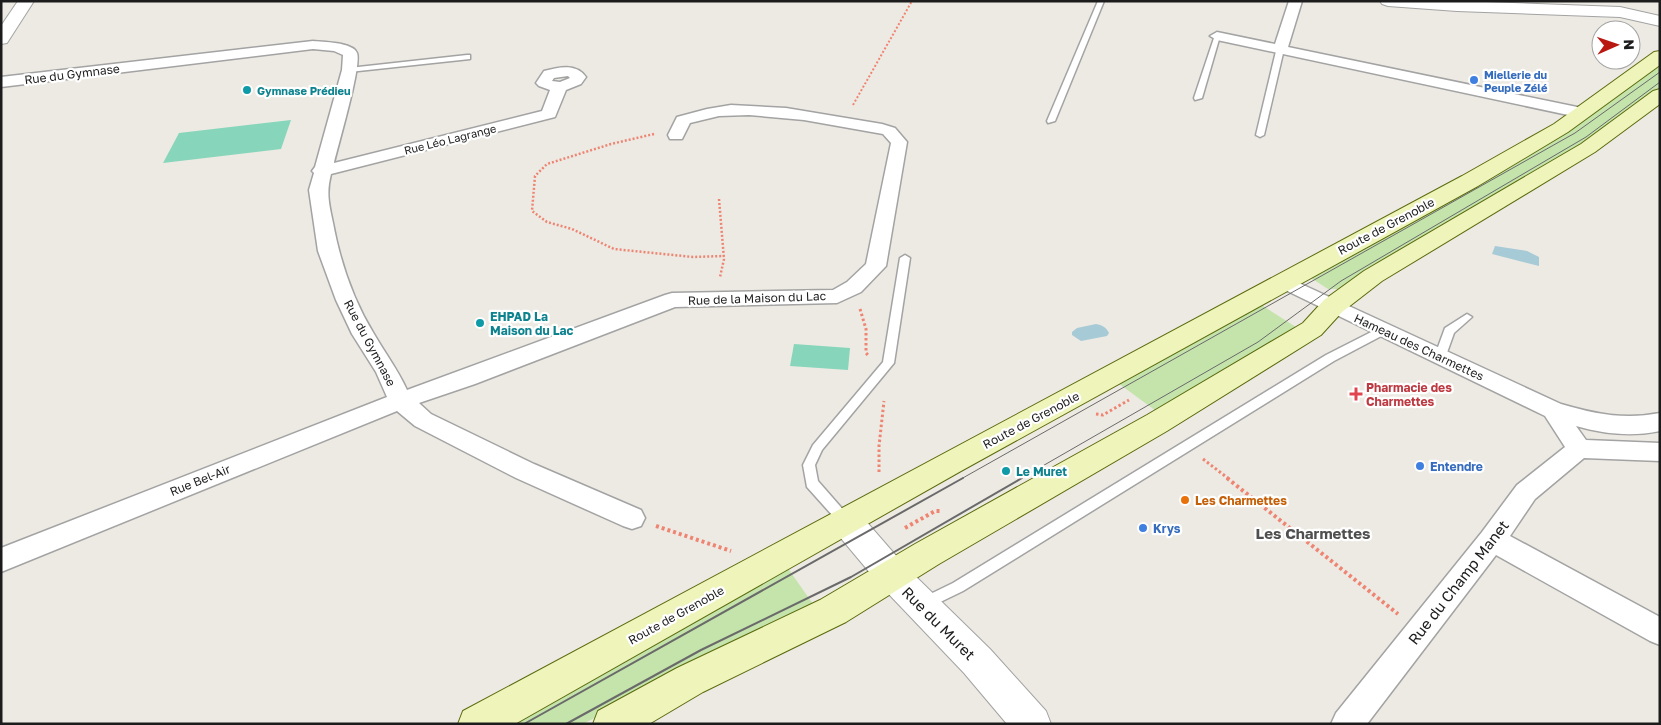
<svg xmlns="http://www.w3.org/2000/svg" width="1661" height="725" viewBox="0 0 1661 725" font-family="'Golos Text',sans-serif">
	<style>
		.grass { fill: #c5e4ac }
		.pitch { fill: #87d6bb }
		.water { fill: #a7cad7 }
		.lines { fill: none; stroke-linecap: round; stroke-linejoin: round }
		.service-casing { stroke: #a3a3a3; stroke-width: 3 }
		.minor-casing { stroke: #a3a3a3; stroke-width: 3 }
		.tertiary-casing { stroke: #a3a3a3; stroke-width: 2 }
		.secondary-casing { stroke: #5b6a0d; stroke-width: 2 }
		.path-far3 { stroke: #ee8573; stroke-width: 2; stroke-dasharray: 2 2; stroke-linecap: butt }
		.path-far2 { stroke: #ee8573; stroke-width: 2.5; stroke-dasharray: 2 2; stroke-linecap: butt }
		.path-far1 { stroke: #ee8573; stroke-width: 3; stroke-dasharray: 2.5 2.5; stroke-linecap: butt }
		.path { stroke: #ee8573; stroke-width: 4; stroke-dasharray: 3 3; stroke-linecap: butt }
		.service { fill: #fff; fill-rule: evenodd }
		.minor { fill: #fff; fill-rule: evenodd }
		.tertiary { fill: #fff; fill-rule: evenodd }
		.secondary { fill: #eef4ba; fill-rule: evenodd }
		.tram-far1 { stroke: #6a6a6a; stroke-width: 1 }
		.tram { stroke: #6a6a6a; stroke-width: 2 }
		.shop-dot { fill: #3f7fe0; stroke: #fff; stroke-width: 2 }
		.culture-dot { fill: #0f9aa8; stroke: #fff; stroke-width: 2 }
		.health-dot { fill: #e0444e; stroke: #fff; stroke-width: 2 }
		.food-dot { fill: #e8710a; stroke: #fff; stroke-width: 2 }
		.labels { text-anchor: middle; dominant-baseline: central; stroke-width: 4.5; stroke-linejoin: round; paint-order: stroke }
		.far-shop-label { font-size: 11px; font-weight: bold; fill: #366cbe; stroke: #fff; text-anchor: start }
		.far-culture-label { font-size: 11px; font-weight: bold; fill: #0d838f; stroke: #fff; text-anchor: start }
		.far-street-label { font-size: 11px; fill: #1c1c1c; stroke: #fff }
		.street-label { font-size: 12px; fill: #1c1c1c; stroke: #fff }
		.culture-label { font-size: 12px; font-weight: bold; fill: #0d838f; stroke: #fff; text-anchor: start }
		.health-label { font-size: 12px; font-weight: bold; fill: #be3a42; stroke: #fff; text-anchor: start }
		.shop-label { font-size: 12px; font-weight: bold; fill: #366cbe; stroke: #fff; text-anchor: start }
		.food-label { font-size: 12px; font-weight: bold; fill: #c56008; stroke: #fff; text-anchor: start }
		.quarter-label { font-size: 15px; font-weight: bold; fill: #4f4f4f; stroke: #fff }
		.near-street-label { font-size: 15px; fill: #1c1c1c; stroke: #fff }
	</style>
	<rect width="100%" height="100%" fill="#edeae3"/>
	<g class="grass">
		<path d="M1660,65V88L1590,139L1338,289H1328L1311,278V276Z"/>
		<path d="M1260,304L1296,327L1156,411L1118,383Z"/>
		<path d="M787,567L813,604L583,724H504Z"/>
	</g>
	<g class="pitch">
		<path d="M291,120L281,149L163,163L179,133Z"/>
		<path d="M794,344L850,348L848,370L790,366Z"/>
	</g>
	<g class="water">
		<path d="M1495,246L1527,251L1539,257V266L1492,254Z"/>
		<path d="M1096,324C1102,325 1106,327 1109,333L1107,336L1081,341L1072,335V332L1077,328Z"/>
	</g>
	<g class="lines">
		<g class="service-casing">
			<g id="service">
				<path d="M1098,1H1104L1055,121L1048,123L1047,121Z"/>
				<path d="M1215,35L1220,36L1202,98L1195,100L1194,98Z"/>
				<path d="M1277,47L1284,49L1264,135L1260,137L1256,135Z"/>
				<path d="M467,55H470V59L349,72L345,70L349,68Z"/>
				<path d="M905,255L910,258L894,363L822,450L815,465L818,481L853,521L851,525L846,526L841,525L807,487L803,465L813,445L883,362L900,258Z"/>
				<path d="M1467,314L1472,317L1454,333L1444,361H1436L1434,358L1445,328Z"/>
				<path d="M1383,326L1387,327L1388,330L1387,333L1334,361L963,591L928,608L923,610L918,608L916,604L918,600L953,583L1326,355Z"/>
			</g>
		</g>
		<g class="minor-casing">
			<g id="minor">
				<path d="M1289,1H1302L1288,47L1582,108L1588,110L1590,113L1588,116L1582,118L1217,40L1210,36L1217,32L1275,44Z"/>
				<path d="M313,41C322,42 353,42 357,53C362,65 338,145 334,163L542,111L550,90L539,86L536,83L544,71C559,67 576,63 586,77L581,84L566,90L555,117L331,174C326,193 329,204 333,223C340,261 353,300 374,334C385,353 398,370 407,390L665,295L672,293L833,290L847,282L866,264L891,143L883,134L804,120L749,115L719,116L690,123L682,139H670L668,135L677,117L707,109L731,105L786,108L882,124L895,128L907,142L886,266L861,292L837,303L675,307L475,384L419,403L431,414L534,464L641,510L645,518L641,526L632,529L623,526L516,478L415,426L397,411L1,572V548L387,397L376,372L352,334L336,300L318,251L309,190L314,173L312,171L315,167L342,70L343,55L334,51L313,49L1,87V77ZM568,76L570,78L560,82L552,81L554,78Z"/>
				<path d="M1286,277L1561,404C1595,414 1625,420 1660,413V431C1631,437 1604,434 1576,426L1586,440L1660,443V461L1584,458L1535,499L1510,536L1660,617V645L1650,641L1496,555L1367,724H1331L1336,713L1482,532L1517,485L1565,447L1545,416L1279,287L1276,283L1279,279Z"/>
			</g>
		</g>
		<g class="tertiary-casing">
			<g id="tertiary">
				<path d="M18,1H34L7,43L1,44V26Z"/>
				<path d="M1380,1H1459L1620,7L1660,16V26L1620,17L1457,11L1388,6L1382,4Z"/>
				<path d="M846,508L858,512L905,566L990,649L1046,711L1051,724H1007L964,673L881,586L834,530L830,521L834,512Z"/>
			</g>
		</g>
		<g class="secondary-casing">
			<g id="secondary">
				<path d="M1660,51V65L1568,132L1478,186L961,471L515,724H458L463,711L1462,176L1554,124L1654,52Z"/>
				<path d="M1660,89V104L1595,152L1382,281L1342,312L1321,335L1167,431L939,564L846,622L703,692L649,724H593L598,711L677,668L820,600L915,544L1147,415L1303,323L1324,300L1364,271L1581,144L1653,91Z"/>
			</g>
		</g>
		<path class="path-far3" d="M853,105L912,1"/>
		<g class="path-far2">
			<path d="M654,134L611,144L547,164L535,176L532,211L547,222L572,229L614,249L693,257L724,256"/>
			<path d="M719,199L724,259L720,277"/>
		</g>
		<g class="path-far1">
			<path d="M860,309L866,329V353L869,356"/>
			<path d="M1096,414L1103,415L1129,400"/>
			<path d="M1203,459L1229,479"/>
			<path d="M879,472V446L884,401"/>
		</g>
		<g class="path">
			<path d="M1227,478L1398,614"/>
			<path d="M656,526L731,551"/>
			<path d="M905,528L935,511H940"/>
		</g>
		<use href="#service" class="service"/>
		<use href="#minor" class="minor"/>
		<use href="#tertiary" class="tertiary"/>
		<use href="#secondary" class="secondary"/>
		<g class="tram-far1">
			<path d="M961,479L1575,133L1660,72"/>
			<path d="M1020,479L1258,342L1341,281L1586,137L1660,82"/>
		</g>
		<g class="tram">
			<path d="M524,724L963,478"/>
			<path d="M566,724L701,650L851,577L1022,478"/>
		</g>
	</g>
	<g class="shop-dot">
		<circle cx="1474" cy="80" r="5"/>
		<circle cx="1420" cy="466" r="5"/>
		<circle cx="1143" cy="528" r="5"/>
	</g>
	<g class="culture-dot">
		<circle cx="247" cy="90" r="5"/>
		<circle cx="480" cy="323" r="5"/>
		<circle cx="1006" cy="471" r="5"/>
	</g>
	<path class="health-dot" d="M1353.5 386.5h5v5h5v5h-5v5h-5v-5h-5v-5h5z"/>
	<circle class="food-dot" cx="1185" cy="500" r="5"/>
	<g class="labels">
		<g class="far-shop-label">
			<text x="1484" y="74">Miellerie du<tspan x="1484" dy="13">Peuple Zélé</tspan></text>
		</g>
		<g class="far-culture-label">
			<text x="257" y="90">Gymnase Prédieu</text>
		</g>
		<g class="far-street-label">
			<text transform="translate(450 139) rotate(-14)">Rue Léo Lagrange</text>
		</g>
		<g class="street-label">
			<text transform="translate(72 74) rotate(-7)">Rue du Gymnase</text>
			<text transform="translate(1386 226) rotate(-28)">Route de Grenoble</text>
			<text transform="translate(757 298) rotate(-2)">Rue de la Maison du Lac</text>
			<text transform="translate(370 343) rotate(62)">Rue du Gymnase</text>
			<text transform="translate(1419 347) rotate(25)">Hameau des Charmettes</text>
			<text transform="translate(1031 420) rotate(-28)">Route de Grenoble</text>
			<text transform="translate(200 480) rotate(-22)">Rue Bel-Air</text>
			<text transform="translate(676 615) rotate(-29)">Route de Grenoble</text>
		</g>
		<g class="culture-label">
			<text x="490" y="316">EHPAD La<tspan x="490" dy="14">Maison du Lac</tspan></text>
			<text x="1016" y="471">Le Muret</text>
		</g>
		<g class="health-label">
			<text x="1366" y="387">Pharmacie des<tspan x="1366" dy="14">Charmettes</tspan></text>
		</g>
		<g class="shop-label">
			<text x="1430" y="466">Entendre</text>
			<text x="1153" y="528">Krys</text>
		</g>
		<g class="food-label">
			<text x="1195" y="500">Les Charmettes</text>
		</g>
		<g class="quarter-label">
			<text x="1313" y="533">Les Charmettes</text>
		</g>
		<g class="near-street-label">
			<text transform="translate(1458 582) rotate(-52)">Rue du Champ Manet</text>
			<text transform="translate(939 623) rotate(45)">Rue du Muret</text>
		</g>
	</g>
	<rect width="1661" height="725" fill="none" stroke="#1c1c1c" stroke-width="5"/>
	<g transform="translate(1616 45) rotate(88)"><circle r="24" fill="#ffffff" stroke="#a4a4a4"/>
	<path d="M0-4L9 19L0 12L-9 19Z" fill="#b91810"/>
	<text y="-8" font-size="14" font-weight="bold" text-anchor="middle" fill="#1c1c1c">N</text>
	</g>
</svg>
